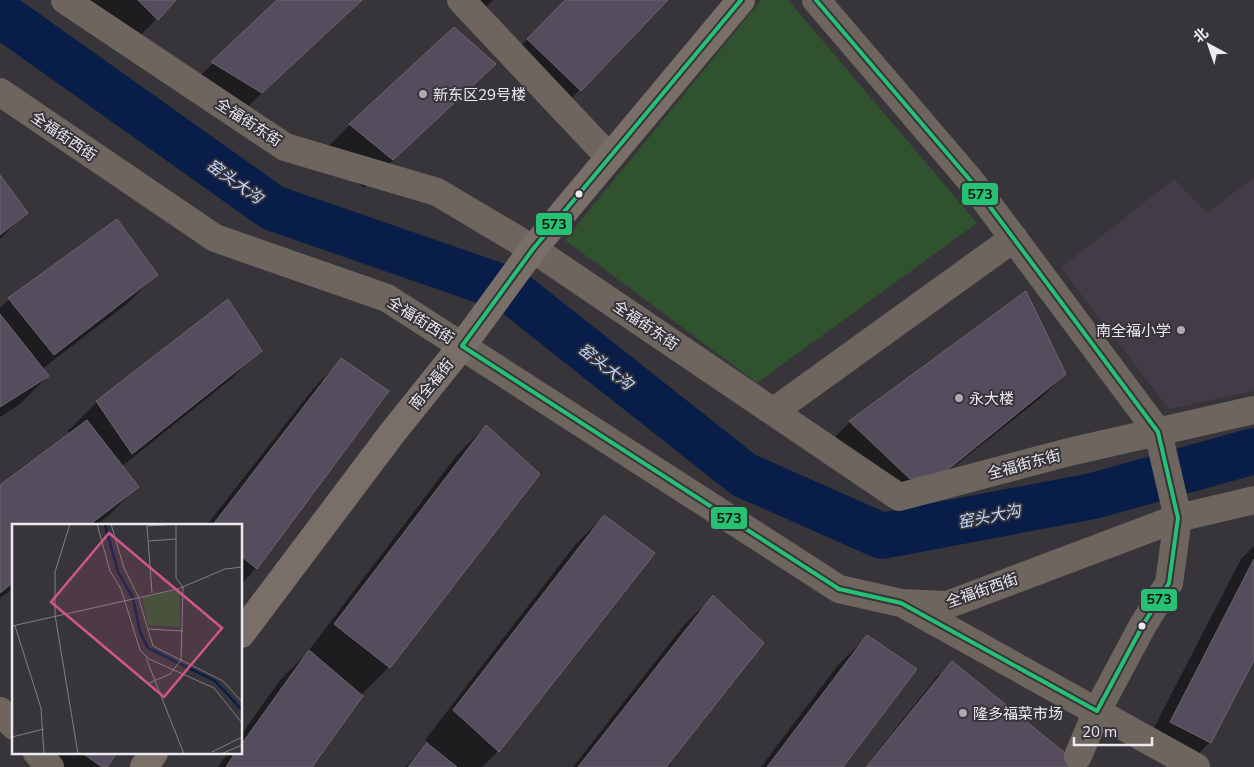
<svg xmlns="http://www.w3.org/2000/svg" width="1254" height="767" viewBox="0 0 1254 767" font-family="Mulish,'Noto Sans SC',sans-serif">
	<style>
		.built { fill: #413c46 }
		.green { fill: #31522f }
		.shadow { fill: #0007 }
		.lines { fill: none; stroke-linecap: round; stroke-linejoin: round }
		.river { stroke: #081e49; stroke-width: 46 }
		.building { fill: #554d5d; stroke: #69686c }
		.street { stroke: #6e655f; stroke-width: 28 }
		.secondary { stroke: #7a6e68; stroke-width: 28 }
		.bus-1-casing { stroke: #37343b; stroke-width: 8 }
		.bus-1 { stroke: #26c172; stroke-width: 4 }
		.poi-dot { fill: #adabb0; stroke: #37343b; stroke-width: 2 }
		.bus-dot { fill: #edebef; stroke: #37343b; stroke-width: 2 }
		.labels { text-anchor: middle; dominant-baseline: central; stroke-width: 4; stroke-linejoin: round; paint-order: stroke }
		.poi-label { font-size: 15px; fill: #edebef; stroke: #37343b; text-anchor: start }
		.street-label { font-size: 15px; fill: #edebef; stroke: #37343b }
		.water-label { font-size: 16px; font-style: italic; fill: #c2d9ff; stroke: #37343b }
		.inset-river { fill: none; stroke: #081e49; stroke-width: 2.5 }
		.inset-road { fill: none; stroke: #807e82; stroke-width: 1 }
		.view { fill: #cf5787; fill-opacity: 0.15; stroke: #cf5787; stroke-width: 2.5 }
		.inset-edge { fill: none; stroke: #edebef; stroke-width: 2.5 }
		.line-badge { stroke: #37343b; stroke-width: 2 }
		.pale-badge-label { font-size: 14px; text-anchor: middle; font-weight: bold; fill: #111 }
	</style>
	<rect width="100%" height="100%" fill="#37353a"/>
	<path class="built" d="M1254,177V391L1169,409L1061,268L1174,179L1207,213Z"/>
	<path class="green" d="M761,0H788L977,223L757,383L565,240Z"/>
	<g class="shadow">
		<path d="M88,0H175L128,48Z"/>
		<path d="M279,0H362L232,121L183,92Z"/>
		<path d="M458,0H493L475,18Z"/>
		<path d="M566,0H666L558,112L506,61Z"/>
		<path d="M494,64L364,188L321,153L350,125Z"/>
		<path d="M0,177L26,213L0,239Z"/>
		<path d="M156,275L128,303L42,369L48,376L19,405L0,417V308L9,299Z"/>
		<path d="M1026,293L1065,374L1043,396L921,493L828,444L850,422Z"/>
		<path d="M260,351L231,379L121,467L137,487L108,516L95,526H14V588L0,598V486L70,434L68,431L97,402Z"/>
		<path d="M341,360L256,568L241,585V526H206L313,389Z"/>
		<path d="M486,426L389,667L361,695L311,767H218L228,753H241V735L280,680L306,654L457,455Z"/>
		<path d="M604,516L498,751L482,767H405L429,743L425,740L575,545Z"/>
		<path d="M1254,546V658L1210,742L1186,767L1142,751L1241,559Z"/>
		<path d="M713,597L664,767H573L684,625Z"/>
		<path d="M867,637L842,767H761L838,665Z"/>
		<path d="M952,662L1078,767H865L935,679Z"/>
		<path d="M31,753H116L105,767H32L25,762Z"/>
	</g>
	<g class="lines">
		<path class="river" d="M0,14L273,208L510,290L744,475L882,536L1093,496L1254,451"/>
	</g>
	<g class="building">
		<path d="M138,0H176L158,20Z"/>
		<path d="M277,0H362L262,93L211,62Z"/>
		<path d="M565,0H668L581,91L527,39Z"/>
		<path d="M454,27L496,64L393,160L349,124Z"/>
		<path d="M0,175L28,213L0,235Z"/>
		<path d="M117,219L158,275L54,355L8,298Z"/>
		<path d="M1026,291L1066,374L945,472L910,479L849,421Z"/>
		<path d="M228,299L262,351L132,454L96,401Z"/>
		<path d="M0,314L49,376L0,407Z"/>
		<path d="M341,358L389,391L257,569L241,556V526H212Z"/>
		<path d="M87,420L139,487L88,526H14V582L0,593V485Z"/>
		<path d="M486,425L540,474L390,668L334,624Z"/>
		<path d="M604,515L655,553L499,752L453,710Z"/>
		<path d="M1254,559V660L1211,743L1170,722Z"/>
		<path d="M713,595L764,643L666,767H578Z"/>
		<path d="M867,635L917,669L843,767H767Z"/>
		<path d="M309,650L363,696L312,767H226L235,753H241V745Z"/>
		<path d="M952,661L1081,766L1080,767H866Z"/>
		<path d="M427,743L457,767H408Z"/>
		<path d="M82,753H117L107,767H102Z"/>
	</g>
	<g class="lines">
		<g class="street">
			<path d="M65,0L285,147L437,192L533,249L899,497L1069,452L1254,410"/>
			<path d="M461,0L609,157"/>
			<path d="M816,0L970,180L1158,432L1178,518L1169,583L1143,625L1097,711L1078,756"/>
			<path d="M0,92L215,238L387,298L839,589L901,603L947,605L1178,518L1254,500"/>
			<path d="M774,411L1014,238"/>
			<path d="M907,606L1196,767"/>
			<path d="M0,711L14,726"/>
			<path d="M37,753L50,767"/>
		</g>
		<g class="secondary">
			<path d="M241,634L393,432L462,346L533,249L741,0"/>
			<path d="M144,767L154,753"/>
		</g>
		<g class="bus-1-casing">
			<path id="bus-1" d="M741,0L533,249L462,346L839,589L901,603L1097,711L1143,625L1169,583L1178,518L1158,432L970,180L816,0"/>
		</g>
		<use href="#bus-1" class="bus-1"/>
	</g>
	<g class="poi-dot">
		<circle cx="423" cy="94" r="5"/>
		<circle cx="1181" cy="330" r="5"/>
		<circle cx="959" cy="398" r="5"/>
		<circle cx="963" cy="713" r="5"/>
	</g>
	<g class="bus-dot">
		<circle cx="579" cy="194" r="4.5"/>
		<circle cx="1142" cy="626" r="4.5"/>
	</g>
	<g class="labels">
		<g class="poi-label">
			<text x="433" y="94">新东区29号楼</text>
			<text x="1171" y="330" text-anchor="end">南全福小学</text>
			<text x="969" y="398">永大楼</text>
			<text x="973" y="713">隆多福菜市场</text>
		</g>
		<g class="street-label">
			<text transform="translate(249 122) rotate(33)">全福街东街</text>
			<text transform="translate(64 136) rotate(34)">全福街西街</text>
			<text transform="translate(421 320) rotate(32)">全福街西街</text>
			<text transform="translate(646 325) rotate(34)">全福街东街</text>
			<text transform="translate(431 384) rotate(-51)">南全福街</text>
			<text transform="translate(1024 464) rotate(-15)">全福街东街</text>
			<text transform="translate(982 590) rotate(-19)">全福街西街</text>
		</g>
		<g class="water-label">
			<text transform="translate(235 181) rotate(35)">窑头大沟</text>
			<text transform="translate(606 366) rotate(38)">窑头大沟</text>
			<text transform="translate(989 516) rotate(-11)">窑头大沟</text>
		</g>
	</g>
	<g transform="translate(12 524)">
		<rect width="230" height="230" fill="#37353a"/>
		<path d="M168,66V103L136,101L130,73Z" fill="#31522f"/>
		<path class="inset-river" d="M93,0L106,48L121,74L128,108L136,124L203,157L230,186"/>
		<path class="inset-road" d="M58,0L43,48V91L66,230M85,0L98,47L109,65L128,126L137,135L202,164L230,199M99,0L112,44L126,72L141,122L211,157L230,178M135,2L164,0V54L171,63L169,136L158,150L137,159M135,2L140,69M137,17L165,15M0,102L166,65L213,45L230,43M3,102L29,184L32,230M136,105L171,107M134,134L172,230M0,213L32,205M200,228L230,213M209,230L230,221"/>
		<path class="view" d="M97,9L210,104L152,173L39,78Z"/>
		<rect width="230" height="230" class="inset-edge"/>
	</g>
	<g class="line-badge">
		<rect x="961" y="182" width="38" height="24" rx="5" fill="#26c172"/>
		<rect x="535" y="212" width="38" height="24" rx="5" fill="#26c172"/>
		<rect x="710" y="506" width="38" height="24" rx="5" fill="#26c172"/>
		<rect x="1140" y="588" width="38" height="24" rx="5" fill="#26c172"/>
	</g>
	<g class="pale-badge-label">
		<text x="980" y="199">573</text>
		<text x="554" y="229">573</text>
		<text x="729" y="523">573</text>
		<text x="1159" y="604">573</text>
	</g>
	<g transform="translate(1209 45) rotate(320)" stroke="#37343b" stroke-width="4" paint-order="stroke">
	<path d="M0-4L9 19L0 12L-9 19Z" fill="#edebef"/>
	<text y="-8" font-size="14" font-weight="bold" text-anchor="middle" fill="#edebef">北</text>
	</g>
	<path d="M1074 737v8h78v-8" fill="none" stroke="#edebef" stroke-width="2.5"/>
	<text x="1082" y="737" font-size="15" fill="#edebef" stroke="#37343b" stroke-width="4" paint-order="stroke">20 m</text>
</svg>
